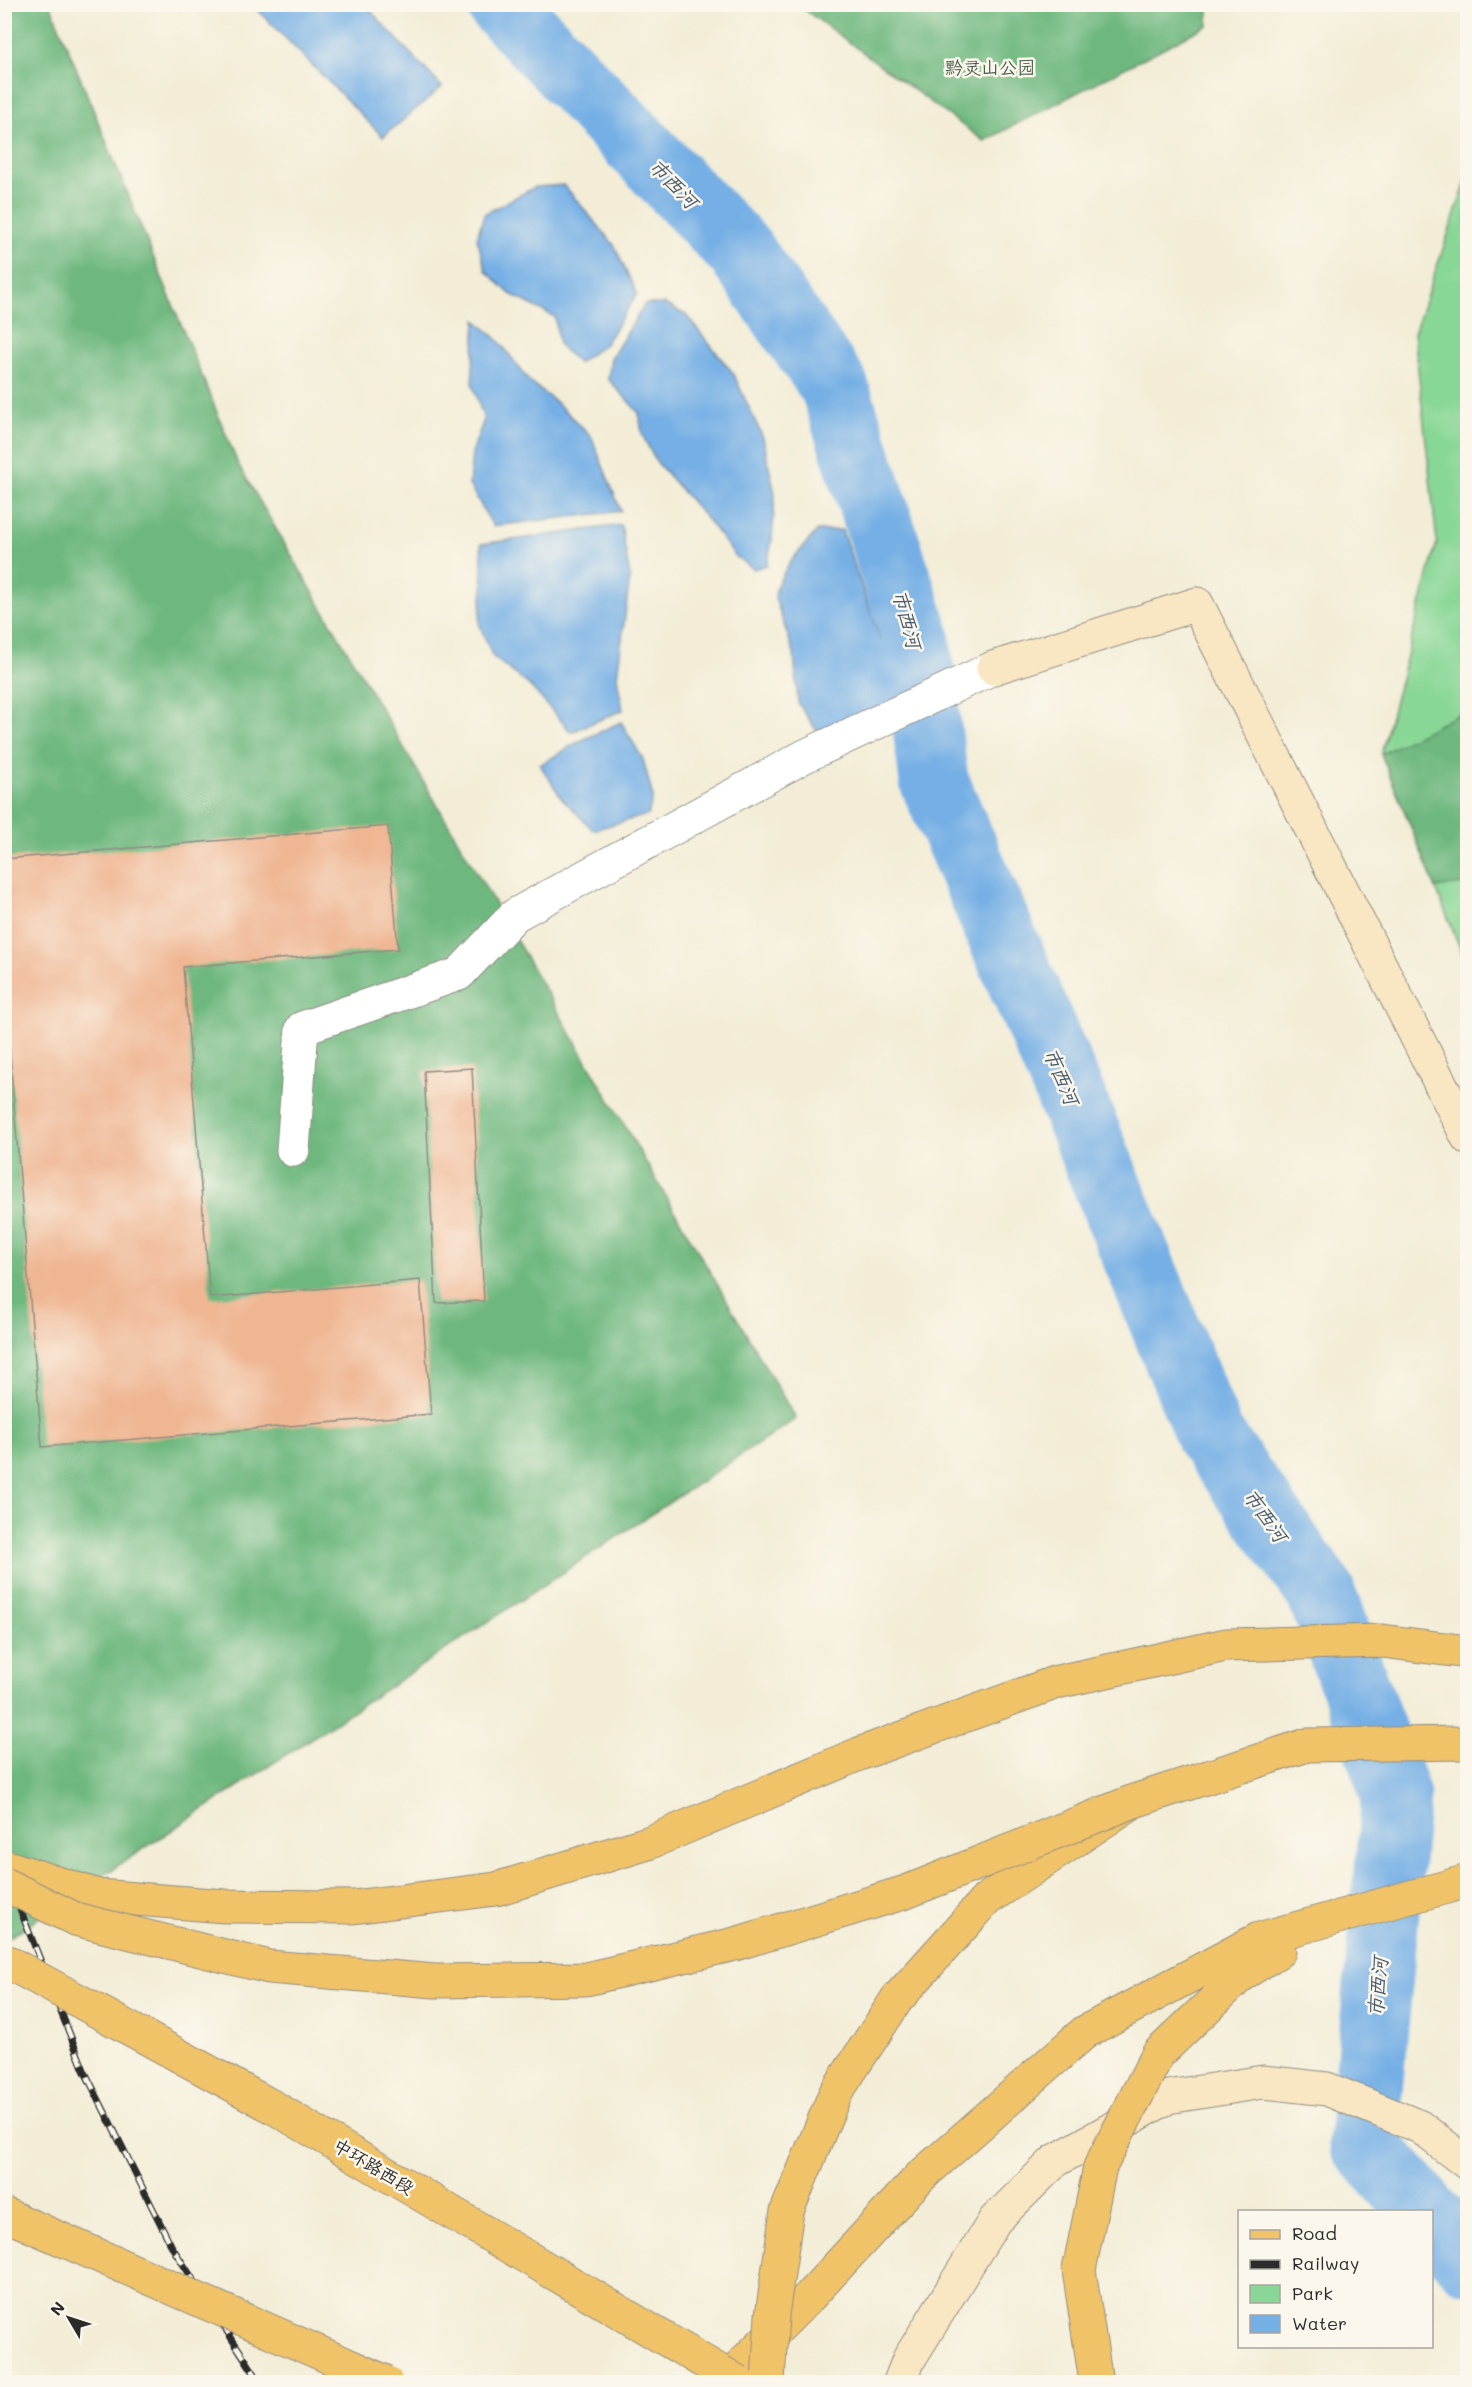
<svg xmlns="http://www.w3.org/2000/svg" width="1472" height="2387" viewBox="0 0 1472 2387" font-family="Mali,'LXGW WenKai TC',sans-serif">
	<style>
		.green { fill: #89d796; stroke: #5a8160; stroke-width: 1.5 }
		.forest { fill: #6eb87f; stroke: #4c7255; stroke-width: 1.5 }
		.water { fill: #74afe5; stroke: #506d88; stroke-width: 1.5 }
		.lines { fill: none; stroke-linecap: round; stroke-linejoin: round }
		.river { stroke: #74afe5; stroke-width: 69 }
		.building { fill: #efb693 }
		.street-casing { stroke: #8f8c81; stroke-width: 35 }
		.secondary-casing { stroke: #8f8c81; stroke-width: 35 }
		.primary-casing { stroke: #8f8c81; stroke-width: 35 }
		.street { stroke: #fff; stroke-width: 33 }
		.secondary { stroke: #f9e7c3; stroke-width: 33 }
		.primary { stroke: #f1c369; stroke-width: 33 }
		.rail-casing { stroke: #2b2b2b; stroke-width: 7 }
		.rail { stroke: #fbf7ec; stroke-width: 4.5; stroke-dasharray: 14; stroke-linecap: butt }
		.primary-bridge-casing { stroke: #8f8c81; stroke-width: 35; stroke-linecap: butt }
		.highway-bridge-casing { stroke: #8f8c81; stroke-width: 35; stroke-linecap: butt }
		.primary-bridge { stroke: #f1c369; stroke-width: 33 }
		.highway-bridge { stroke: #f1c369; stroke-width: 33 }
		.labels { text-anchor: middle; dominant-baseline: central; stroke-width: 5; stroke-linejoin: round; paint-order: stroke }
		.park-label { font-size: 18px; fill: #475f4b; stroke: #fbf7ec }
		.street-label { font-size: 18px; fill: #2b2b2b; stroke: #fbf7ec }
		.water-label { font-size: 20px; font-style: italic; fill: #45596c; stroke: #fbf7ec }
	</style>
	<rect width="100%" height="100%" fill="#fbf7ec"/>
	<filter id="ink" filterUnits="userSpaceOnUse"><feTurbulence type="fractalNoise" baseFrequency=".0167" numOctaves="2"/><feDisplacementMap in="SourceGraphic" scale="12" xChannelSelector="R" yChannelSelector="G"/><feConvolveMatrix kernelMatrix="1 2 1 2 8 2 1 2 1" color-interpolation-filters="sRGB"/></filter>
	<filter id="wash" filterUnits="userSpaceOnUse"><feTurbulence type="fractalNoise" baseFrequency=".008" numOctaves="4" result="noise"/><feDisplacementMap in="SourceGraphic" scale="24" xChannelSelector="R" yChannelSelector="G"/><feGaussianBlur stdDeviation="1.35" result="paint"/><feColorMatrix in="noise" values="0 0 0 0 0 0 0 0 0 0 0 0 0 0 0 0 0 1.4 0 .05"/><feComposite in="paint" operator="in"/></filter>
	<g filter="url(#wash)">
		<rect width="100%" height="100%" fill="#f3edd7"/>
		<path class="green" d="M1467,179V965L1381,754L1437,542L1414,333Z"/>
		<g class="forest">
			<path d="M50,4L238,464L796,1419L5,1940L4,5Z"/>
			<path d="M798,5H1208V25L984,141Z"/>
			<path d="M1467,710V883L1436,888L1381,754Z"/>
		</g>
		<g class="water">
			<path d="M253,5H365L442,87L383,137Z"/>
			<path d="M564,185L614,245L637,294L605,344L578,363L559,345L555,317L510,294L486,271L477,238L484,214L535,187Z"/>
			<path d="M645,304H665L686,315L733,373L763,438L775,494L772,540L767,565L754,569L736,557L710,523L655,460L642,434L639,413L608,379L611,358Z"/>
			<path d="M476,320L499,341L530,382L557,403L591,436L621,511L493,526L469,485L472,452L484,420L472,383Z"/>
			<path d="M621,525L630,577L617,677L623,710L571,732L530,686L492,656L479,623L483,589L481,544Z"/>
			<path d="M842,530L879,636L897,671L898,699L819,734L798,703L794,654L775,598L776,587L790,562L817,531Z"/>
			<path d="M621,722L643,759L653,797L648,815L593,830L561,797L540,765L578,742Z"/>
		</g>
		<g class="lines">
			<g class="river">
				<path d="M501,4L740,251L834,386L915,634L934,781L1066,1084L1210,1436L1320,1591L1396,1796L1363,2143L1425,2212"/>
				<path d="M1432,2219L1468,2259"/>
			</g>
		</g>
		<g id="blocks">
			<g class="building">
				<path d="M388,826L398,949L183,967L210,1298L420,1280L431,1414L42,1447L4,982V859Z"/>
				<path d="M472,1068L484,1301L436,1303L424,1071Z"/>
			</g>
		</g>
	</g>
	<g filter="url(#ink)">
		<use href="#blocks" fill-opacity="0" stroke="#8f8c81" stroke-width="1.5"/>
		<g class="lines">
			<g class="street-casing">
				<path id="street" d="M293,1150L302,1028L459,974L515,915L805,756L993,668"/>
			</g>
			<g class="secondary-casing">
				<g id="secondary">
					<path d="M993,668L1197,604L1468,1138"/>
					<path d="M900,2382L909,2359L995,2220L1055,2161L1168,2097L1263,2082L1327,2089L1420,2127L1468,2164"/>
				</g>
			</g>
			<g class="primary-casing">
				<g id="primary">
					<path d="M4,1866L98,1896L225,1906L353,1907L496,1889L648,1843L859,1754L1057,1682L1226,1645L1382,1641L1468,1652"/>
					<path d="M897,1999L987,1899L1134,1801L1307,1745L1468,1743"/>
					<path d="M1158,2054L1241,1975L1279,1951"/>
					<path d="M724,2382L810,2296L920,2177L1085,2032L1259,1939L1468,1881"/>
				</g>
			</g>
			<use href="#street" class="street"/>
			<use href="#secondary" class="secondary"/>
			<use href="#primary" class="primary"/>
			<g class="rail-casing">
				<path id="rail" d="M4,1869L84,2070L172,2247L260,2382"/>
			</g>
			<use href="#rail" class="rail"/>
			<g class="primary-bridge-casing">
				<g id="primary-bridge">
					<path d="M4,1884L75,1919L269,1967L435,1981L586,1979L735,1944L906,1892L1134,1801"/>
					<path d="M768,2382L772,2315L787,2211L835,2094L897,1999"/>
					<path d="M1096,2382L1079,2270L1100,2167L1158,2054"/>
				</g>
			</g>
			<g class="highway-bridge-casing">
				<g id="highway-bridge">
					<path d="M4,1960L275,2108L738,2382"/>
					<path d="M4,2214L386,2382"/>
				</g>
			</g>
			<use href="#primary-bridge" class="primary-bridge"/>
			<use href="#highway-bridge" class="highway-bridge"/>
		</g>
	</g>
	<g class="labels">
		<g class="park-label">
			<text x="990" y="67">黔灵山公园</text>
		</g>
		<g class="street-label">
			<text transform="translate(374 2166) rotate(31)">中环路西段</text>
		</g>
		<g class="water-label">
			<text transform="translate(674 183) rotate(46)">市西河</text>
			<text transform="translate(908 619) rotate(75)">市西河</text>
			<text transform="translate(1062 1076) rotate(67)">市西河</text>
			<text transform="translate(1266 1515) rotate(55)">市西河</text>
			<text transform="translate(1377 1987) rotate(-85)">市西河</text>
		</g>
	</g>
	<rect width="1472" height="2387" fill="none" stroke="#fbf7ec" stroke-width="24"/>
	<rect x="1238" y="2210" width="195" height="138" fill="#fbf7ec" stroke="#a8a59f" stroke-width="1.5"/>
	<rect x="1250" y="2230" width="30" height="9" fill="#f1c369" stroke="#a8a59f" stroke-width="1.5"/>
	<text x="1292" y="2240" font-size="18" fill="#2b2b2b">Road</text>
	<rect x="1250" y="2260" width="30" height="9" fill="#2b2b2b" stroke="#a8a59f" stroke-width="1.5"/>
	<text x="1292" y="2270" font-size="18" fill="#2b2b2b">Railway</text>
	<rect x="1250" y="2285" width="30" height="18" fill="#89d796" stroke="#a8a59f" stroke-width="1.5"/>
	<text x="1292" y="2300" font-size="18" fill="#2b2b2b">Park</text>
	<rect x="1250" y="2315" width="30" height="18" fill="#74afe5" stroke="#a8a59f" stroke-width="1.5"/>
	<text x="1292" y="2330" font-size="18" fill="#2b2b2b">Water</text>
	<g transform="translate(69 2318) rotate(309)" stroke="#fbf7ec" stroke-width="4.5" paint-order="stroke">
	<path d="M0-4.5L10 22L0 15L-10 22Z" fill="#2b2b2b"/>
	<text y="-9" font-size="16" font-weight="bold" text-anchor="middle" fill="#2b2b2b">N</text>
	</g>
</svg>
